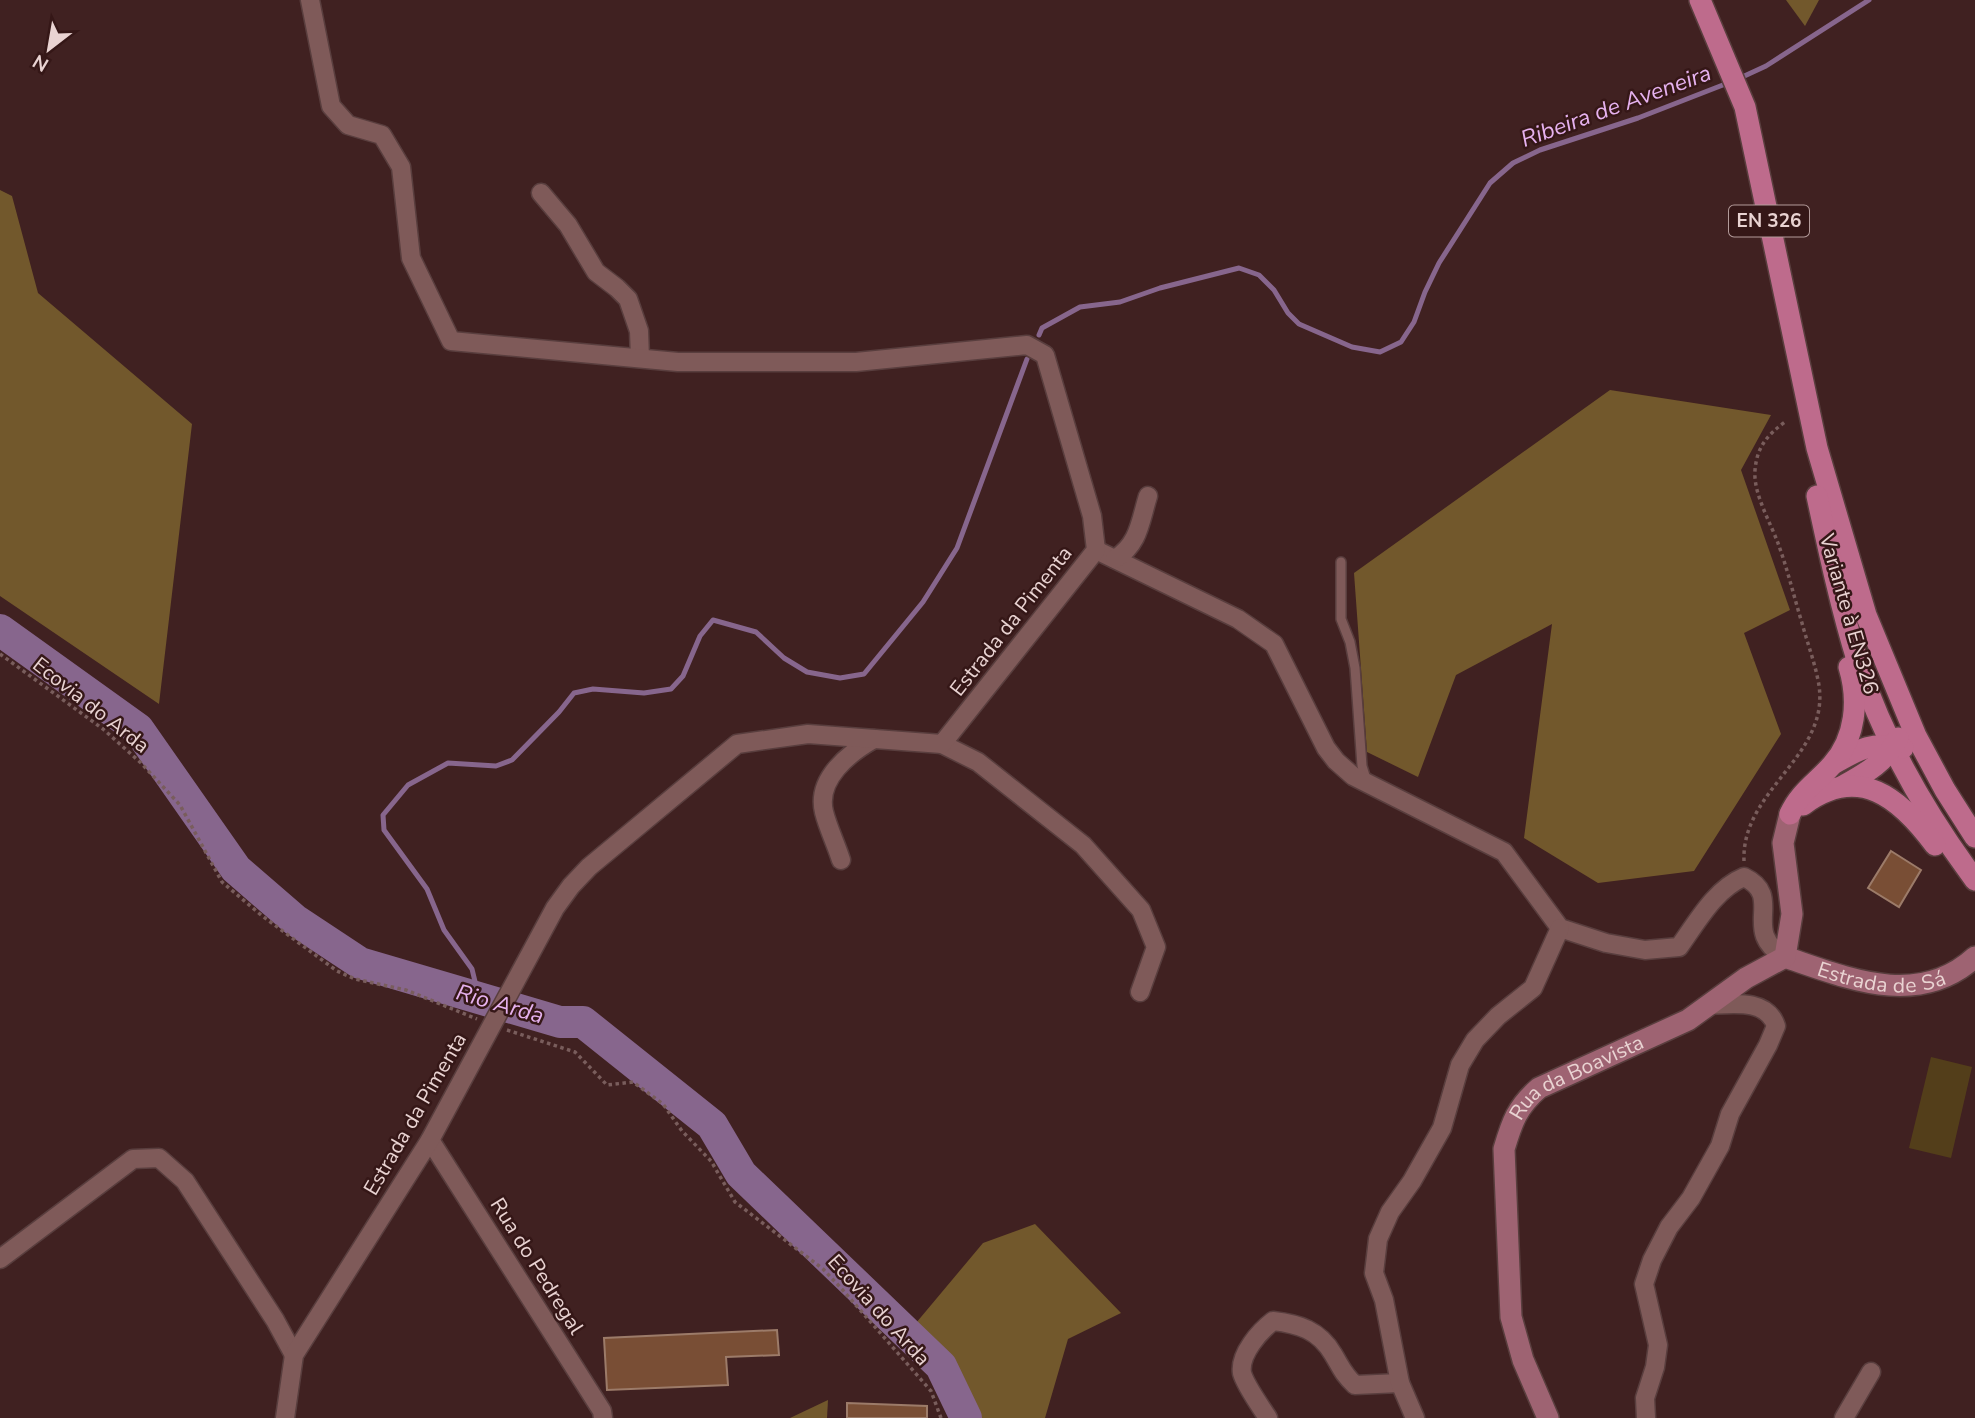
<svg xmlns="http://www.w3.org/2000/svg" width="1975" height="1418" viewBox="0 0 1975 1418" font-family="'Nunito Sans',sans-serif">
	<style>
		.green { fill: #533e1a }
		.forest { fill: #72582c }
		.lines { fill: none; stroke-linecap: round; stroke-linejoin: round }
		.stream { stroke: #87668d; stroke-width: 5 }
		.river { stroke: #87668d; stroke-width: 32 }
		.building { fill: #794e35; stroke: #9c7b69; stroke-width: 2 }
		.lane-casing { stroke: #593e3e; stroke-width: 12 }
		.street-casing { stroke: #593e3e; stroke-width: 21 }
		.secondary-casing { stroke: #593e3e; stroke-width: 24 }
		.primary-casing { stroke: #593e3e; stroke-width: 24 }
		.path { stroke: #795d5c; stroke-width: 3.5; stroke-dasharray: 3.5 3.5; stroke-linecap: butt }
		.lane { stroke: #7f5a59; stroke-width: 9 }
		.street { stroke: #7f5a59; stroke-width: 18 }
		.secondary { stroke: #9e6372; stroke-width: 21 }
		.primary { stroke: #be6b8c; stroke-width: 21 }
		.labels { text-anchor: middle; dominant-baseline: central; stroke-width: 5; stroke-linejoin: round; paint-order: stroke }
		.shield { fill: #351717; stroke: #b39b9a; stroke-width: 2 }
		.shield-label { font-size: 19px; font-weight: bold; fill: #e9d3d2 }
		.street-label { font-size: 21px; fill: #e9d3d2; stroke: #351717 }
		.water-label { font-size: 23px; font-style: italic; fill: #e5b1ee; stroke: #351717 }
	</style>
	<rect width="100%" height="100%" fill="#402121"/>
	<path class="green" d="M1931,1057L1972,1067L1951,1158L1909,1148Z"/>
	<g class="forest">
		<path d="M1786,0H1819L1805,26Z"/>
		<path d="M0,190L12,196L38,293L192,424L159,704L0,596Z"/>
		<path d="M1610,390L1771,415L1741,470L1790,610L1744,633L1781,734L1694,871L1598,883L1524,838L1552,624L1456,675L1418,777L1367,752L1354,573Z"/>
		<path d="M1035,1224L1121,1313L1068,1339L1045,1418H975L974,1410L946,1362L911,1329L983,1243Z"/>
		<path d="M828,1400L827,1418H790Z"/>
	</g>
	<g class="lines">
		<g class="stream">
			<path d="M1740,78L1766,66L1869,0"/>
			<path d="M1039,335L1042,328L1080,307L1120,302L1160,288L1239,268L1259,275L1274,290L1288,313L1299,324L1352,347L1380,352L1401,342L1414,322L1425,292L1439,263L1490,183L1513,163L1540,150L1638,118L1728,83"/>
			<path d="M479,998L472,969L444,930L427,889L384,830L383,815L408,785L448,763L496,766L512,760L559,712L574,693L593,689L644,693L671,689L683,676L700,636L713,620L756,632L784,658L807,672L840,678L864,674L923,602L957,548L1027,359"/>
		</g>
		<path class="river" d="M0,630L138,729L236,869L295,920L360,963L560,1022H583L712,1125L741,1174L941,1366L966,1418"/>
	</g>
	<g class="building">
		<path d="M1891,851L1921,870L1899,907L1868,888Z"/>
		<path d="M777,1330L779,1355L726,1357L728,1385L607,1390L604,1338Z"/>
		<path d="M847,1403L927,1406V1418H847Z"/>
	</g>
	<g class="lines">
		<g class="lane-casing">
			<path id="lane" d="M1341,562V619L1350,642L1355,668L1362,766L1367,782"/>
		</g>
		<g class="street-casing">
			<g id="street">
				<path d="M541,193L568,225L596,272L617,288L628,299L639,331L640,358"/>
				<path d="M1096,550L1238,619L1274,644L1326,748L1336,761L1353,776L1504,852L1560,928L1606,943L1645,950L1679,947C1697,922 1715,889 1744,877C1786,897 1739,931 1785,957"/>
				<path d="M1115,559C1139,544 1140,522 1148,496"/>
				<path d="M942,744L978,762L1083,845L1141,910L1156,947L1140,992"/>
				<path d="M841,860C836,844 828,828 824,812C816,779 849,753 874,739"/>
				<path d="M430,1140L602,1411L603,1418"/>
				<path d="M0,1259L133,1159L159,1158L185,1181L275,1320L294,1355"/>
				<path d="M285,1418L294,1355L430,1140L555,908L571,886L589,867L737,744L808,734L942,744L1096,550L1092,516L1045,355L1027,345L856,362H678L451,341L411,258L401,167L382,135L348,125L331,106L310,0"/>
				<path d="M1268,1418C1261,1407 1245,1385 1242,1373C1239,1354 1260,1331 1273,1321C1299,1324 1319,1330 1333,1354C1341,1367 1343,1374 1355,1385L1400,1383"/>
				<path d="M1415,1418L1400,1383L1384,1300L1374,1273L1378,1239L1390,1212L1412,1181L1442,1128L1460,1065L1475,1040L1498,1016L1533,988L1560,928"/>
				<path d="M1646,1418L1645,1398L1655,1367L1658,1345L1644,1284L1652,1260L1669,1227L1691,1198L1720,1146L1730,1114L1768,1045L1776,1026C1767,998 1732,1004 1709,1005"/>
				<path d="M1844,1418L1871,1372"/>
			</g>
		</g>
		<g class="secondary-casing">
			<g id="secondary">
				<path id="s1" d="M1785,957C1847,978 1918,1009 1975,957"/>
				<path id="s2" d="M1548,1418L1523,1360L1511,1317L1504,1149C1512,1122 1517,1107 1539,1088L1688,1020L1746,978L1785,957L1792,914L1783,843L1790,814"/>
			</g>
		</g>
		<g class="primary-casing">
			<g id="primary">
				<path d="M1700,0L1745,107L1817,448L1866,615L1916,736L1945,790L1975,837"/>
				<path d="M1817,496C1829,552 1841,608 1858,663C1884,741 1926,814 1975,880"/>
				<path d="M1835,763C1861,748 1872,742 1903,748"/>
				<path d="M1843,786C1866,773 1885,763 1898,738"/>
				<path d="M1803,805C1859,763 1900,798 1935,845"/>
				<path d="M1790,814C1799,793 1817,782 1832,765C1856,738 1859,700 1849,667"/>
			</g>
		</g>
		<g class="path">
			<path d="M0,654L103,729L141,763L180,805L222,882L261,915L337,971L355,979L406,990L477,1019"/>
			<path d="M1744,861C1741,788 1834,755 1818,680C1814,660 1807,642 1802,623C1794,597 1788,571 1779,546C1771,523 1753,494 1755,470C1757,447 1767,435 1785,422"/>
			<path d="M507,1030L575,1052L607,1085L633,1082L663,1104L682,1131L711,1161L735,1202L823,1269L840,1287L931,1391L941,1418"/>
		</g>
		<use href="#lane" class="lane"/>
		<use href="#street" class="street"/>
		<use href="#secondary" class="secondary"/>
		<use href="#primary" class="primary"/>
	</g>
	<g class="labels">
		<rect class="shield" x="1729" y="205.5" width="80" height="31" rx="5"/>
		<g class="shield-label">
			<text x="1769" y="221">EN 326</text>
		</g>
		<g class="street-label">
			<text transform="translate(1849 614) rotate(74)">Variante à EN326</text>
			<text transform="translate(1011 621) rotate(-52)">Estrada da Pimenta</text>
			<text transform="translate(91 705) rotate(38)">Ecovia do Arda</text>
			<text stroke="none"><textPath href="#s1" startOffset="100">Estrada de Sá</textPath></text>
			<text stroke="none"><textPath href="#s2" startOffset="385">Rua da Boavista</textPath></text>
			<text transform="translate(415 1114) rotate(-60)">Estrada da Pimenta</text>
			<text transform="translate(537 1266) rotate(58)">Rua do Pedregal</text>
			<text transform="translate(879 1310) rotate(48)">Ecovia do Arda</text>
		</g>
		<g class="water-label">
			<text transform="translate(1616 106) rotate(-20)">Ribeira de Aveneira</text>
			<text transform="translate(500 1004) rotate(16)">Rio Arda</text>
		</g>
	</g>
	<g transform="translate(49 49) rotate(211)" stroke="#351717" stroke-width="5" paint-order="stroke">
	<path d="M0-5L12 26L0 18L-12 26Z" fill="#e9d3d2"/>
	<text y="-10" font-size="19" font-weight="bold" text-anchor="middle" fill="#e9d3d2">N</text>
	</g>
</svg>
